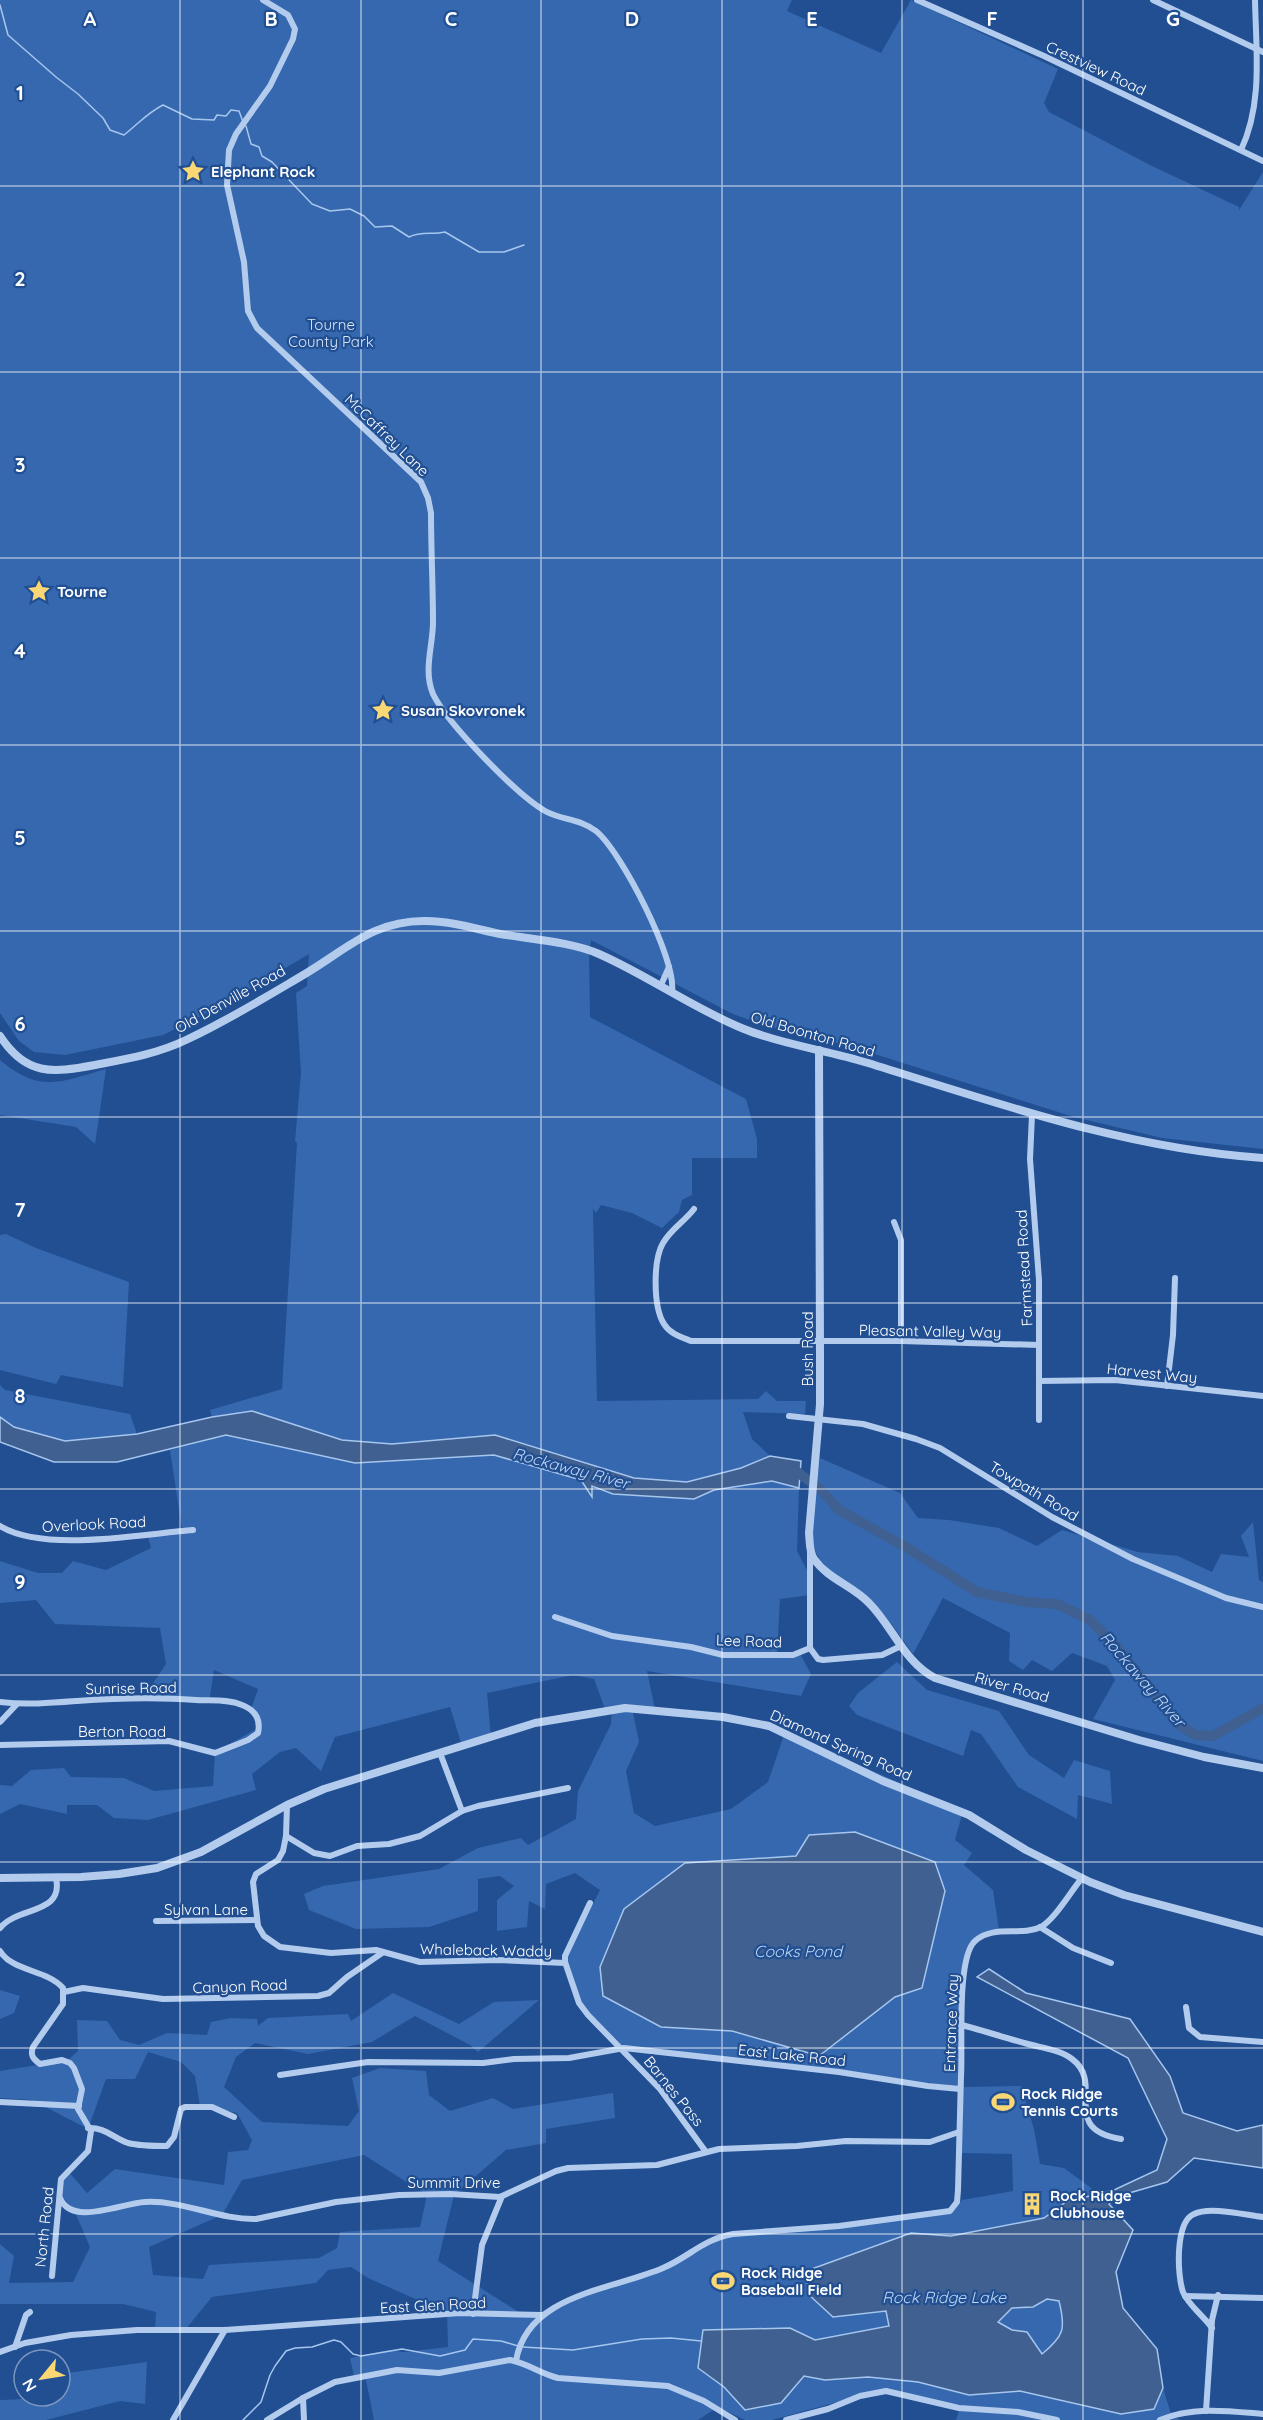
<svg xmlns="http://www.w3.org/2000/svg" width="1263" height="2420" viewBox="0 0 1263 2420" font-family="Quicksand,sans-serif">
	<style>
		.green { fill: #3568af; fill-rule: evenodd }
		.water { fill: #3f6090; stroke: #a7c6ee; stroke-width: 1.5; fill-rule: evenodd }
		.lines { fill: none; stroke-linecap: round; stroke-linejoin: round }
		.stream { stroke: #a7c6ee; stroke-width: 1.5 }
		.river { stroke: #3f6090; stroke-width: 10 }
		.minor { stroke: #b3cced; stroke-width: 6 }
		.tertiary { stroke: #b3cced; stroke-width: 8 }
		.grid { fill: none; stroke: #fff; stroke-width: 1.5; stroke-opacity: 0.55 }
		.labels { text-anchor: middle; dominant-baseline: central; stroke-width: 4.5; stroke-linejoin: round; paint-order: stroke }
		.street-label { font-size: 15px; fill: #fff; stroke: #214f92 }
		.poi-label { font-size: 15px; font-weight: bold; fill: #fff; stroke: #214f92; text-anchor: start }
		.park-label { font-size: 15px; fill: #d9e7f9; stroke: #214f92 }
		.water-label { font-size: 16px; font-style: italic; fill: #bfd6f4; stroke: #214f92 }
		.grid-label { font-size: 20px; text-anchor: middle; font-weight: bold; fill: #fff; stroke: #214f92; stroke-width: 4.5; stroke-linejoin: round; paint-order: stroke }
	</style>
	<rect width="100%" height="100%" fill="#214f92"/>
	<g class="green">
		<path d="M0,0H792L787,11L881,53L911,0L1058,69L1044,103L1049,112L1150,165L1239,207V210L1263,172V1149L1162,1138L1074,1117L846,1045L763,1025L733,1014L591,940L589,954L590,1017L746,1099L757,1139V1158H692V1195L682,1200L679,1212L662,1228L632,1213L601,1205L596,1213L593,1209L597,1401L758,1399L766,1391L777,1401H806L805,1414L743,1412L752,1439L770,1456L741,1468L687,1482L634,1478L600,1467L524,1453L355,1447L252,1411L212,1417L210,1410L282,1389L297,1143L295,1141L301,1073L296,993L307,986L309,954L227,1003L163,1035L65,1055L34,1052L19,1041L0,1013Z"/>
		<path d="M0,1060C41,1094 60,1082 106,1069L95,1144L76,1127L0,1115Z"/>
		<path d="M6,1234L36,1248L129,1282L123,1387L61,1375L56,1384L0,1370V1235Z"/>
		<path d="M0,1385L5,1390L130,1414L137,1434L65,1441L14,1427L0,1417Z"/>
		<path d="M226,1435L355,1463L494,1455L581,1480L592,1496V1485L613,1494L694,1499L714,1490L773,1481L799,1488L797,1551L810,1576V1595L780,1599L777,1654L799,1652L811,1674L801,1696L647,1671L655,1709L632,1708L639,1742L626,1771L634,1813L655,1826L731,1809L768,1782L785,1732L963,1811L955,1840L972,1853L964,1865L993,1890L999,1930L981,1936L965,1959L963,2087L1021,2086L1034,2129L1040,2164L1064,2168L1098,2193L1066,2202L1044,2218L951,2236L911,2233L807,2271L809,2295L886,2311L889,2326L815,2340L790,2328L698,2368L724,2387L745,2410L781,2403L804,2376L825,2380L868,2377L918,2382L969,2395L1020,2391L1121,2414L1154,2409L1163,2388L1171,2414L1180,2420H956L961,2405L877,2391L772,2420H745L718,2407L698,2420H374L365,2375L354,2376L350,2358L389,2350L404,2352L448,2347L447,2313L368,2278L351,2267L328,2270L316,2283L212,2297L185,2330H155L156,2312L123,2304H0V2244L14,2256L9,2283L73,2282L90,2247L75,2212L59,2192L67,2170L87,2193L115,2169L224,2185L228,2152L248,2150L252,2140L237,2113L200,2106L195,2076L181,2062L148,2052L135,2079H106L88,2129L32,2100L0,2098V2071L68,2060L78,2051L77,2020L107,2021L120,2040L139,2045L167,2033L207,2035L211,2022L231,2018L257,2019L258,2026L268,2018L348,2014L351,2021L393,1993L459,2024L494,2002L539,2000L478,2052L470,2045L415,2016L372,2042L308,2054L255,2043L236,2057L224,2087L262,2122L348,2126L359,2111L352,2078L380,2068L426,2071L429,2095L450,2111L493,2098L513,2109L613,2093L615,2118L546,2129V2143L506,2150L454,2195L438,2261L528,2318L588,2291L657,2270L716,2236L952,2212L962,2200L1013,2191L1012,2154L961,2153L962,2087L821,2068L618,2046L580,2006L565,1959L600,1890L575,1873L546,1884L545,1909L529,1901L527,1927L497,1931V1900L514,1886L500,1876L478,1879V1911L429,1927L356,1929L309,1910L304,1894L323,1886L439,1869L478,1848L521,1838L528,1845L576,1819L578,1791L611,1724L612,1708L605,1709L594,1679L573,1675L487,1693L491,1737L462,1746L450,1707L335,1737L321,1771L296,1748L280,1752L252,1774L256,1790L148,1820L114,1818L97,1805H67V1814L20,1804L0,1814V1785L12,1786L31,1770L64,1768L71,1777L124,1778L154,1791L213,1786L215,1752L262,1726L251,1709L258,1689L214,1670L209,1702L144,1697L166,1664L160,1628L55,1624L36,1600L0,1603V1561L38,1573H62L73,1561L106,1570L151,1548L147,1532L182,1529L170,1450ZM797,1856L922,1988L895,1997L819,2056L732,2031L661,2027ZM364,2155L427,2195L420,2227L340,2232L337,2248L319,2258L209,2265L203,2279L153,2275L149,2247L222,2215L242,2180Z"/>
		<path d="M820,1458L900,1493L918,1518L949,1520L999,1528L1037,1546L1062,1530L1138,1552L1178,1556L1212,1572L1221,1554L1249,1557L1241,1536L1253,1522L1259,1580L1263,1582V1761L1093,1719L1115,1680L1107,1666L1072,1653L1052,1671L1032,1660L1023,1670L1009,1661L1010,1633L943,1598L913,1654C900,1636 888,1618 873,1602C857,1585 819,1572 814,1546C809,1524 817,1482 820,1458Z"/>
		<path d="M897,1662L927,1690L999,1711L1029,1755L1064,1778L1074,1760L1110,1771L1112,1804L1078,1795L1077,1819L1018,1787L981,1734L971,1730L963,1756L857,1715L849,1706L858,1693Z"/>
		<path d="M0,1990L20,1996L14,2013L0,2019Z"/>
		<path d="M1047,2299L1059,2301C1066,2330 1063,2335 1042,2355L1027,2332L1012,2330L998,2322L1012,2307H1033Z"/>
		<path d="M147,2362L145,2404L120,2401L46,2420H0V2400C21,2400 40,2396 60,2396V2374Z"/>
	</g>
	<g class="water">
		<path d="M252,1411L342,1440L392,1444L495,1435L634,1478L687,1482L741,1468L770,1456L801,1461L799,1488L772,1481L714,1490L694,1499L613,1494L592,1486V1497L581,1480L494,1455L355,1463L226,1435L117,1462H54L0,1442V1417L14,1427L65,1441L137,1434L212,1417Z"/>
		<path d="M855,1832L935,1862L945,1891L922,1988L895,1997L819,2056L732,2031L661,2027L603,1996L600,1967L624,1909L685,1863L796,1856L809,1835Z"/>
		<path d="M989,1969L1026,1993L1130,2019L1170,2076L1183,2113L1237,2131L1263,2125V2168L1194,2158L1167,2182L1119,2196L1109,2204L1133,2230L1116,2272L1123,2308L1157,2349L1163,2388L1154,2409L1121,2414L1020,2391L969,2395L918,2382L868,2377L825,2380L804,2376L781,2403L745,2410L724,2387L698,2368L703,2330L790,2328L815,2340L889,2326L886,2311L833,2317L809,2295L806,2271L911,2233L951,2236L1044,2218L1066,2202L1114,2190L1157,2170L1167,2139L1128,2058L977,1977ZM1047,2299L1059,2301C1066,2329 1064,2336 1042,2354L1027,2332L1012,2330L998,2322L1012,2308L1033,2307Z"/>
	</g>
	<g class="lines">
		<g class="stream">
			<path d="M0,5L8,35L56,77L78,94L103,118L110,130L124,135C137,125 147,113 163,105L192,119L214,120L217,115L226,116L231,110L239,111L243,122"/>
			<path d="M246,126L251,144L259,147L262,156L272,162L312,204L330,211L350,209L364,216L375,227L392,226L409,237C421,231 432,235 445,232L479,252H504L524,245"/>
			<path d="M523,2347L573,2350L642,2339L671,2338L701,2341"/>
			<path d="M243,2420L261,2402L270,2375L275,2366L286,2351L295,2348L312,2347L334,2340L341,2342L353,2354L361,2356L402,2349L440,2356L465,2350L473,2339L501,2341L518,2346"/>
		</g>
		<path class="river" d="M786,1470L796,1471L820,1489L839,1510L904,1546L977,1592L1026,1602L1057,1604L1090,1620L1118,1648L1177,1723L1195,1735L1213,1736L1263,1708"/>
		<g class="minor">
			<path d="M263,0L288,15L295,29L293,39L270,86L236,134L229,150L227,185L244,262L248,311L257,328L421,482L428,498L431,513C431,549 433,586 433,622C433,646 423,670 433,694C447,723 517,795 545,811C561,820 581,819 596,831C621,851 677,960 672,992"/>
			<path d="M917,0L1044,56L1263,161"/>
			<path d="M1153,0L1263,52"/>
			<path d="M1241,150C1263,103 1256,51 1255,0"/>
			<path d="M661,985L669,967"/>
			<path d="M1032,1115L1030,1159L1039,1280V1420"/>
			<path d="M694,1209C685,1221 671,1229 663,1243C653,1260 653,1307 664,1324C670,1334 681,1337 691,1341H901L1039,1345"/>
			<path d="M894,1222L901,1240V1341"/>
			<path d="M1039,1381L1115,1380L1263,1396"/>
			<path d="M1167,1386L1173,1335L1175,1278"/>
			<path d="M789,1416L863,1424L916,1439L940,1448L1052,1517L1133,1559L1226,1598L1263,1607"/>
			<path d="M0,1526C44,1553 141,1534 193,1530"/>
			<path d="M810,1553V1648"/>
			<path d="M555,1617L612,1636L691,1647L723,1655H793L810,1648"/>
			<path d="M810,1648L818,1659L823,1660L882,1655L901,1646"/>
			<path d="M0,1702C26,1705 51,1703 77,1701C117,1698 157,1697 196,1700C211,1701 228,1699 242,1705C255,1710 261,1719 258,1733L248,1740L215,1753L169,1741L0,1745"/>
			<path d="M0,1722L17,1704"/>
			<path d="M440,1753L462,1811"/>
			<path d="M287,1805L286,1836L283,1851L278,1860L256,1874L253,1882L258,1926L264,1936L280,1947L331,1953L376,1950L420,1962L497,1960L565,1963"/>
			<path d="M286,1836L314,1853L330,1856L357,1846L389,1844L420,1836L462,1811L478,1806L568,1788"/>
			<path d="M590,1903L565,1956V1962L579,2003L588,2015L660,2089L706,2152"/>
			<path d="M156,1921L256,1920"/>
			<path d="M1040,1927L1073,1948L1111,1963"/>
			<path d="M0,1928C18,1906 64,1915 56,1878"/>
			<path d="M0,1951C13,1972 46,1969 63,1988V2004L33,2047C30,2055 33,2059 40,2064L62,2060L70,2063L74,2068L82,2089L78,2109L91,2131L88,2151L61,2179L52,2276"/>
			<path d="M64,1992L83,1988L163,1999L318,1996L329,1993L347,1977L382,1953"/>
			<path d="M1186,2007L1189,2028L1200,2037L1263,2042"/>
			<path d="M962,2025C984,2031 1006,2038 1028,2044C1043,2048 1060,2050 1072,2059C1106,2084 1058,2129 1121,2139"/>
			<path d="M280,2075L368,2062L483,2063L514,2059L569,2058L624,2048L839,2072L928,2086L960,2089"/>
			<path d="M0,2102L79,2106"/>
			<path d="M88,2128C105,2127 113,2138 128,2143C140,2146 155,2146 167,2146L174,2137L181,2109L185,2107H212L234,2117"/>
			<path d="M60,2198C72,2227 122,2203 145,2202C183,2200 219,2220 256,2219L336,2202L399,2195L450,2194L500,2197L556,2171L568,2168L657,2165L719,2149L797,2146L846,2141L930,2142L959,2132"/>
			<path d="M1185,2296L1263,2298"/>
			<path d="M473,2314L482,2245L502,2196"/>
			<path d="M1212,2328C1204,2316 1188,2305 1183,2292C1177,2275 1175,2222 1194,2214C1210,2206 1245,2215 1263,2217"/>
			<path d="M15,2347L26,2315L30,2312"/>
			<path d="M0,2352L25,2343L71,2335L137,2330H225L460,2313L542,2315"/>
			<path d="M516,2361C527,2294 612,2290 663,2268C691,2256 701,2240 733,2234L839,2226L950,2211L957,2202L958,2190C959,2152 960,2114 961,2076C963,2050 956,1958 975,1941C994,1924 1020,1937 1041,1927C1055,1919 1071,1891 1082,1878"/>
			<path d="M303,2398L304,2420"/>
			<path d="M1206,2411L1212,2320L1218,2295"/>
			<path d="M173,2420L225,2330"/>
			<path d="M267,2420L303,2398L335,2382L397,2370L439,2373L510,2360C527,2363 541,2374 558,2378L668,2386L704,2401L735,2420"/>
			<path d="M786,2420L828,2409L860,2396L886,2391L959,2408L1018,2412L1057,2420"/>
			<path d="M1160,2420C1193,2406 1228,2411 1263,2414"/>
		</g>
		<g class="tertiary">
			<path d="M0,1036C26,1076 52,1073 95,1065C126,1059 157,1054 186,1040C227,1021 266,997 305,974C347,949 374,920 426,921C451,921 476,929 500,934C529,939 573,942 599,954C649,976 694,1009 744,1029C783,1045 827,1050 868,1063C997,1103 1127,1149 1263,1158"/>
			<path d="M819,1050L820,1354V1404L809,1533C810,1542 809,1552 814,1559C828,1579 853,1586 869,1603C893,1627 904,1662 935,1678L1139,1740L1204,1757L1263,1768"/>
			<path d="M0,1878L81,1877L119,1874L157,1868L201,1852L287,1805L324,1789L535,1723L625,1708L723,1717L769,1726L883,1781L969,1815L1026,1850L1090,1882L1124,1895L1263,1932"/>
		</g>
	</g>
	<path class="grid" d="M180,0V2420M361,0V2420M541,0V2420M722,0V2420M902,0V2420M1083,0V2420M0,186H1263M0,372H1263M0,558H1263M0,745H1263M0,931H1263M0,1117H1263M0,1303H1263M0,1489H1263M0,1675H1263M0,1862H1263M0,2048H1263M0,2234H1263"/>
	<defs>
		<g id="sight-bare" transform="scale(1.8)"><path d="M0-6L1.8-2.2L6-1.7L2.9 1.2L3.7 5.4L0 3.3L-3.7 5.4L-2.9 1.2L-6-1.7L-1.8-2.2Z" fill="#f9d775" stroke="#214f92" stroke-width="2.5" paint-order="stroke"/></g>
		<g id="stadium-bare" transform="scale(1.8)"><path d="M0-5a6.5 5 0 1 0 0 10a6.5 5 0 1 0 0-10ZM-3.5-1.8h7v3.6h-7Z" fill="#f9d775" stroke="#214f92" stroke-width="2.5" paint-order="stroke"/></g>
		<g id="building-bare" transform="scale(1.8)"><path d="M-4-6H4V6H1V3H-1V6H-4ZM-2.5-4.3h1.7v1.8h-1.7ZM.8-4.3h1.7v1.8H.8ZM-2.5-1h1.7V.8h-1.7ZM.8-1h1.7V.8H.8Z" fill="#f9d775" stroke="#214f92" stroke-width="2.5" paint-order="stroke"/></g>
	</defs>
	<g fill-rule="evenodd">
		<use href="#sight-bare" x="193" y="171"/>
		<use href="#sight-bare" x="39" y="591"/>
		<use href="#sight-bare" x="383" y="710"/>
		<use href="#stadium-bare" x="1003" y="2102"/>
		<use href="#building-bare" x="1032" y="2204"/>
		<use href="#stadium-bare" x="723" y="2281"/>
	</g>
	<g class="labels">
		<g class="street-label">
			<text transform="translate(1096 68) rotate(25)">Crestview Road</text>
			<text transform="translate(387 435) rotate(44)">McCaffrey Lane</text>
			<text transform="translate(230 999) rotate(-29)">Old Denville Road</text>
			<text transform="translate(813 1034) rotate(16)">Old Boonton Road</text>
			<text transform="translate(1024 1268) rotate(-93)">Farmstead Road</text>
			<text transform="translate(930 1331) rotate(1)">Pleasant Valley Way</text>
			<text transform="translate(807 1349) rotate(-90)">Bush Road</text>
			<text transform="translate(1152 1373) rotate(6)">Harvest Way</text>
			<text transform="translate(1034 1491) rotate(31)">Towpath Road</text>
			<text transform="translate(94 1524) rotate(-3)">Overlook Road</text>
			<text transform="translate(749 1641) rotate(2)">Lee Road</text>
			<text transform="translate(1012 1687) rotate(16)">River Road</text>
			<text transform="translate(131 1688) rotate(-1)">Sunrise Road</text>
			<text x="122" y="1731">Berton Road</text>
			<text transform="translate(841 1745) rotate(24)">Diamond Spring Road</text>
			<text x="206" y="1909">Sylvan Lane</text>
			<text transform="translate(486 1950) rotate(1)">Whaleback Waddy</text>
			<text transform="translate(240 1986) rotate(-2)">Canyon Road</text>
			<text transform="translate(951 2023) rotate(-88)">Entrance Way</text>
			<text transform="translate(792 2055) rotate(6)">East Lake Road</text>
			<text transform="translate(674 2091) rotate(51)">Barnes Pass</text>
			<text x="454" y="2182">Summit Drive</text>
			<text transform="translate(44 2227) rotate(-84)">North Road</text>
			<text transform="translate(433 2305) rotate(-3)">East Glen Road</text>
		</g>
		<g class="poi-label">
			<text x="211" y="171">Elephant Rock</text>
			<text x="57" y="591">Tourne</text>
			<text x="401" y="710">Susan Skovronek</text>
			<text x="1021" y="2093">Rock Ridge<tspan x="1021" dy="17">Tennis Courts</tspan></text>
			<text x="1050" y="2195">Rock Ridge<tspan x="1050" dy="17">Clubhouse</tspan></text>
			<text x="741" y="2272">Rock Ridge<tspan x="741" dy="17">Baseball Field</tspan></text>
		</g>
		<g class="park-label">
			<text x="331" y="324">Tourne<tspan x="331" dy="17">County Park</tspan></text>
		</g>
		<g class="water-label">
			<text transform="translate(571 1468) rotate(15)">Rockaway River</text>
			<text transform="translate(1143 1679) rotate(49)">Rockaway River</text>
			<text x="798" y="1951">Cooks Pond</text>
			<text x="944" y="2297">Rock Ridge Lake</text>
		</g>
	</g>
	<g class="grid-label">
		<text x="90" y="26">A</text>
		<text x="271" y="26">B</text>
		<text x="451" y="26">C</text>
		<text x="632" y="26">D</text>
		<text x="812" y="26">E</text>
		<text x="992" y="26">F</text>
		<text x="1173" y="26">G</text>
		<text x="20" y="100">1</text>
		<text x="20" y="286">2</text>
		<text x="20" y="472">3</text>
		<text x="20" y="658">4</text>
		<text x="20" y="845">5</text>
		<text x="20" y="1031">6</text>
		<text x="20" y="1217">7</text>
		<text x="20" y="1403">8</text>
		<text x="20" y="1589">9</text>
	</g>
	<g transform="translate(42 2378) rotate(240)"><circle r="28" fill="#214f92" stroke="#7a95be" stroke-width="1.5"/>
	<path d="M0-4.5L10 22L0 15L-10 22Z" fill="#f9d775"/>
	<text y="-9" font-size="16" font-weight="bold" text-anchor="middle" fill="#ffffff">N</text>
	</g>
</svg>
